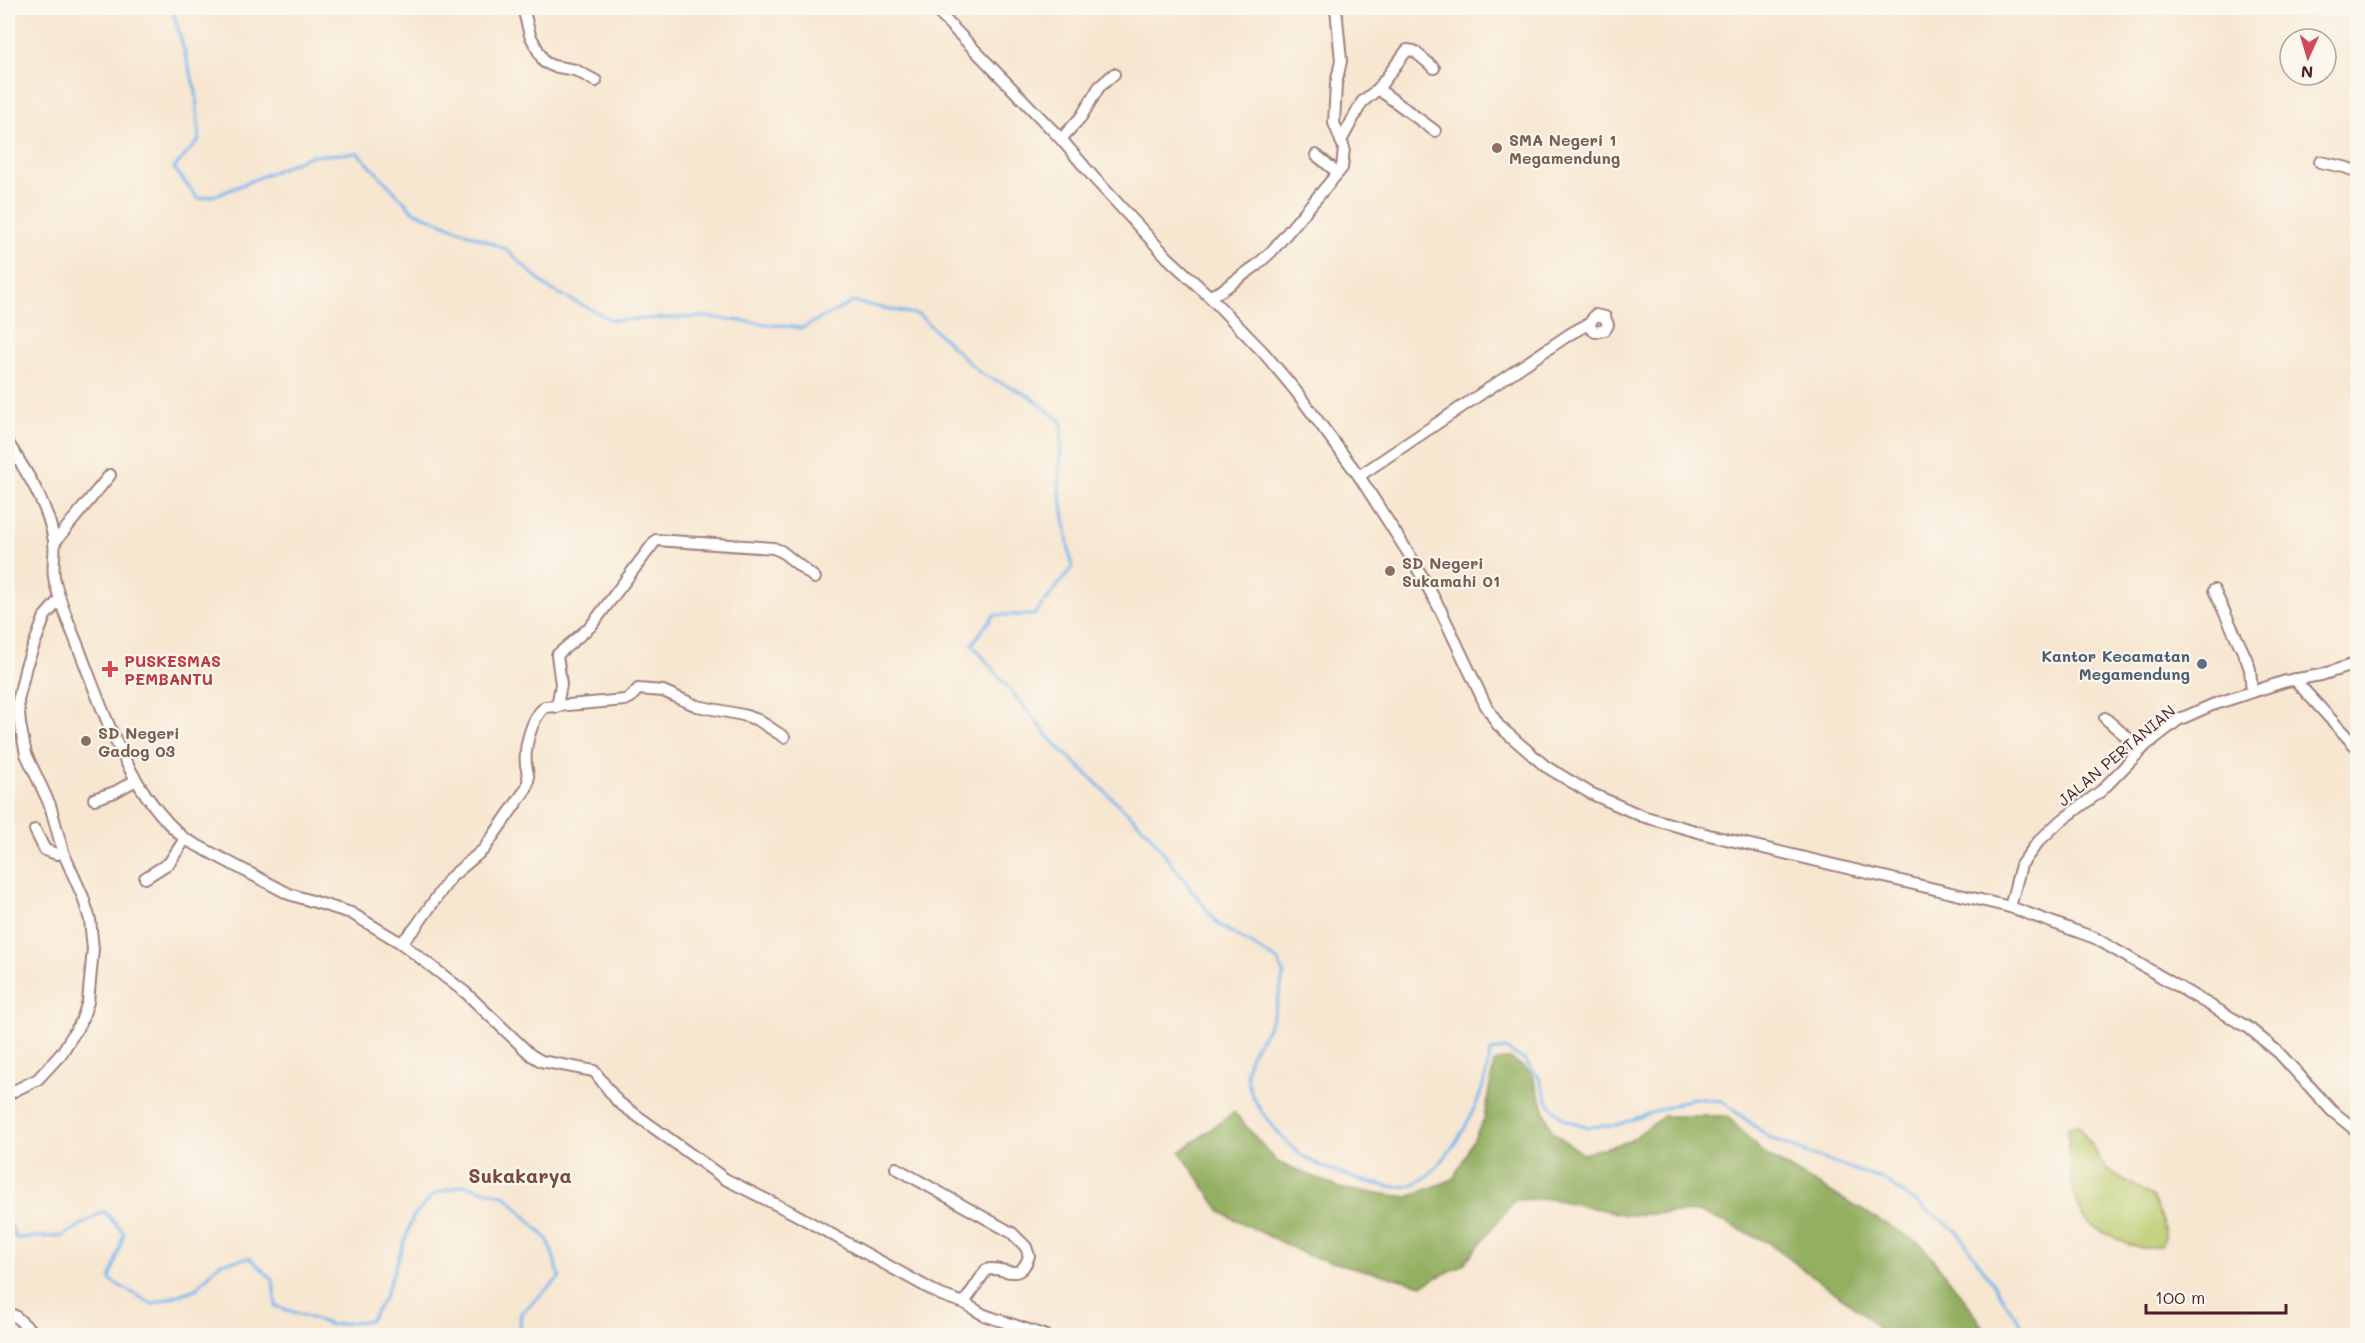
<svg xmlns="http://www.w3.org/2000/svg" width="2365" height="1343" viewBox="0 0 2365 1343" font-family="Mali,sans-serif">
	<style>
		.green { fill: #bacb6e; stroke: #82754c; stroke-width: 1.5 }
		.forest { fill: #93af61; stroke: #6e6746; stroke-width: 1.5 }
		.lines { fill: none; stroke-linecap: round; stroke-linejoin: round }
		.stream { stroke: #7db8ef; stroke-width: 3 }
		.minor-casing { stroke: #a0827e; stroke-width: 14 }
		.minor { stroke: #fff; stroke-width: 10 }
		.education-dot { fill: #8d6e63; stroke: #fbf7ec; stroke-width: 2 }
		.service-dot { fill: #5c6f8a; stroke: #fbf7ec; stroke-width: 2 }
		.health-dot { fill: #e0444e; stroke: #fbf7ec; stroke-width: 2 }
		.labels { text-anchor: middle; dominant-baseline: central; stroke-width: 4.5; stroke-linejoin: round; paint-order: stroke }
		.education-label { font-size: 16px; font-weight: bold; fill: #785e54; stroke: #fbf7ec; text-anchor: start }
		.service-label { font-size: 16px; font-weight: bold; fill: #4e5e75; stroke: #fbf7ec; text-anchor: end }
		.health-label { font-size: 16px; font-weight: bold; fill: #be3a42; stroke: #fbf7ec; text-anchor: start }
		.street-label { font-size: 16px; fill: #4a1f2b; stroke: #fbf7ec }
		.quarter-label { font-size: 20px; font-weight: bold; fill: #7a4a3e; stroke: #fbf7ec }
	</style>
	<rect width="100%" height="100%" fill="#fbf7ec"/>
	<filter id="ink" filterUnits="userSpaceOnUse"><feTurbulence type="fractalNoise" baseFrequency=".0167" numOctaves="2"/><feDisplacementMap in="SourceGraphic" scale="12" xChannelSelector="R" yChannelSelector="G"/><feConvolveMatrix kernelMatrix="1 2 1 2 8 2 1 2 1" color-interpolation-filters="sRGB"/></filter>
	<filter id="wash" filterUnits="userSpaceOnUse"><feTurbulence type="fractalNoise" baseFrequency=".008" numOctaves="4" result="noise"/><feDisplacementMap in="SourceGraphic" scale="24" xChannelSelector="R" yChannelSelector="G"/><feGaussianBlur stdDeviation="1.35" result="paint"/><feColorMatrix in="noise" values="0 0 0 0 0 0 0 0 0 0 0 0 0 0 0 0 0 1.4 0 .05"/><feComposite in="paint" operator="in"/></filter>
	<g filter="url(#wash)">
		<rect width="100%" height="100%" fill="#f7e6d0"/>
		<path class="green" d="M2079,1125L2105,1168L2152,1196L2163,1221L2165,1238L2160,1246C2142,1251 2131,1247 2116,1238C2108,1234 2094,1229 2088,1222C2069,1200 2070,1154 2068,1127Z"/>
		<path class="forest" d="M1510,1058L1531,1072L1552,1131L1582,1154L1629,1141L1664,1116H1727L1763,1153L1921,1244L1965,1300L1989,1335H1883L1865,1315L1767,1242L1701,1212L1626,1215L1552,1199L1515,1200L1463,1265L1422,1285L1309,1256L1222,1213L1180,1152L1234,1112L1277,1162L1343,1189L1408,1197L1453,1179L1484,1119L1494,1062Z"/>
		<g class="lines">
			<g class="stream">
				<path d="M172,8L196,92L199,140L174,168L198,199L220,194L310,156L358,153L413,211L506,249L548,288L612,320L706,317L802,328L853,302L919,315L980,373L1028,395L1062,422L1059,486L1072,568L1034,615H994L972,644L1055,744L1147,831L1218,924L1278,961L1284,973C1280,990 1277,1010 1269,1026C1261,1041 1248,1052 1247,1070C1245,1099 1281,1139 1303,1156C1322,1169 1384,1191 1407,1186C1437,1181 1467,1126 1478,1100C1485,1085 1487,1067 1491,1051L1506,1049L1524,1060L1538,1076L1549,1104L1565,1120L1589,1127L1617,1125L1693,1098L1722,1101L1770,1138L1809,1154L1884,1180L1957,1231L2029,1336"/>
				<path d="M8,1219L16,1238L63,1236L104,1211L124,1233L110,1280L152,1304L196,1289L220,1263L250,1258L273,1280L276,1306L331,1325L370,1320L384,1299L413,1217L434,1194L463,1185L506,1196L548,1240L560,1277L521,1313L519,1336"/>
			</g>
		</g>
	</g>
	<g filter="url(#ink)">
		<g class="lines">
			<g class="minor-casing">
				<g id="minor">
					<path d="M523,8L530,35L544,62L553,66L575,70L596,81"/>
					<path d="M934,8L1061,139L1095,179L1167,257L1209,296L1264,353L1295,390L1359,476L1414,562L1441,611L1485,704L1498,725L1545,766L1590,793L1642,816L1709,835L2010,907L2095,938L2249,1028L2279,1053L2332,1111L2358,1132"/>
					<path d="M1378,89L1407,50L1414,51L1434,68"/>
					<path d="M1061,139L1081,117L1099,87L1114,74"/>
					<path d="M1341,141L1362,102L1378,89L1435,131"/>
					<path d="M1316,155L1338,173"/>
					<path d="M2320,162L2344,167L2358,172"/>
					<path d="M1209,296L1221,291L1257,265L1272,251L1342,168L1344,148L1334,123L1336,84L1341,61L1336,8"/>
					<path d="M8,443C27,473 48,504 54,541C56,554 51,568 55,582C61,607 72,630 81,654C106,720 130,792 185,839L289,894L351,913L401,943L466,993L531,1055L541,1061L594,1071L618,1102L725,1179L793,1213L941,1295L964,1303L984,1315L1046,1336"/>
					<path d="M1359,476L1570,334L1590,323L1595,315L1605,317L1608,325L1605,330L1596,332L1591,329L1590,323"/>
					<path d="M54,543L110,475"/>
					<path d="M2214,590L2246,658L2250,669L2252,692"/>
					<path d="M2294,679L2358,749"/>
					<path d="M557,707L561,684L557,655L591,626L656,540L773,548L781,551L815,578"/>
					<path d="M2105,718L2129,739L2137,754"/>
					<path d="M94,799L115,792L136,780"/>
					<path d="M35,830L45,850L57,854L63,852"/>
					<path d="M145,878L169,863L185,839"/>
					<path d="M2010,907L2021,865L2038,842L2057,824L2101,791L2146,745L2178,720L2212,705L2286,681L2321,675L2358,663"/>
					<path d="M401,943L415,928L451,877L484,849L526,789C530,780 528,775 526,765C524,748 531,718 545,707L625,700L631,697L638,689L663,691L697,706L743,715L758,720L784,737"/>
					<path d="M8,1094L38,1079L61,1054L81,1022L88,1002L93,949L90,920L83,897L63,852L50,805L26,754L20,724L18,701L26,666L45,616L60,599"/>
					<path d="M896,1168L1012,1233L1026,1247L1029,1256C1019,1286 1003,1264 986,1270L964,1303"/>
					<path d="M8,1313L15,1316L37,1336"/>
				</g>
			</g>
			<use href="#minor" class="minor"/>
		</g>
	</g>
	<g class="education-dot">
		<circle cx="1497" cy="148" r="6"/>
		<circle cx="1390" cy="571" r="6"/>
		<circle cx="86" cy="741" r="6"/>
	</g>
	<circle class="service-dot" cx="2202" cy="664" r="6"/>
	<path class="health-dot" d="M107 660h6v6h6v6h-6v6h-6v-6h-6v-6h6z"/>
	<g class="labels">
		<g class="education-label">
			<text x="1509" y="139">SMA Negeri 1<tspan x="1509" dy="18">Megamendung</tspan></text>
			<text x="1402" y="562">SD Negeri<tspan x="1402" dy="18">Sukamahi 01</tspan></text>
			<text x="98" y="732">SD Negeri<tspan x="98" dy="18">Gadog 03</tspan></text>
		</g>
		<g class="service-label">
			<text x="2190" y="655">Kantor Kecamatan<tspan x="2190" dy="18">Megamendung</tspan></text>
		</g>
		<g class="health-label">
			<text x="124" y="660">PUSKESMAS<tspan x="124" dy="18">PEMBANTU</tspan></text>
		</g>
		<g class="street-label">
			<text transform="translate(2116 755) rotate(-40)">JALAN PERTANIAN</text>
		</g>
		<g class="quarter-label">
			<text x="520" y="1175">Sukakarya</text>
		</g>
	</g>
	<rect width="2365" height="1343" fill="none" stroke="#fbf7ec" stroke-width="30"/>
	<g transform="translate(2308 57) rotate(184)"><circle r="28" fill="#fbf7ec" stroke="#b4a19f" stroke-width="1.5"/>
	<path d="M0-4.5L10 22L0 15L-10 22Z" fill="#d1495b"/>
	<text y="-9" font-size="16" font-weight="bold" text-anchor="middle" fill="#4a1f2b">N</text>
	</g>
	<path d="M2146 1304v9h140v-9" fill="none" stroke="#4a1f2b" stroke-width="3"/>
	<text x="2155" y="1304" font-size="18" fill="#4a1f2b" stroke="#fbf7ec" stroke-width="4.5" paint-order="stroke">100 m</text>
</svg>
